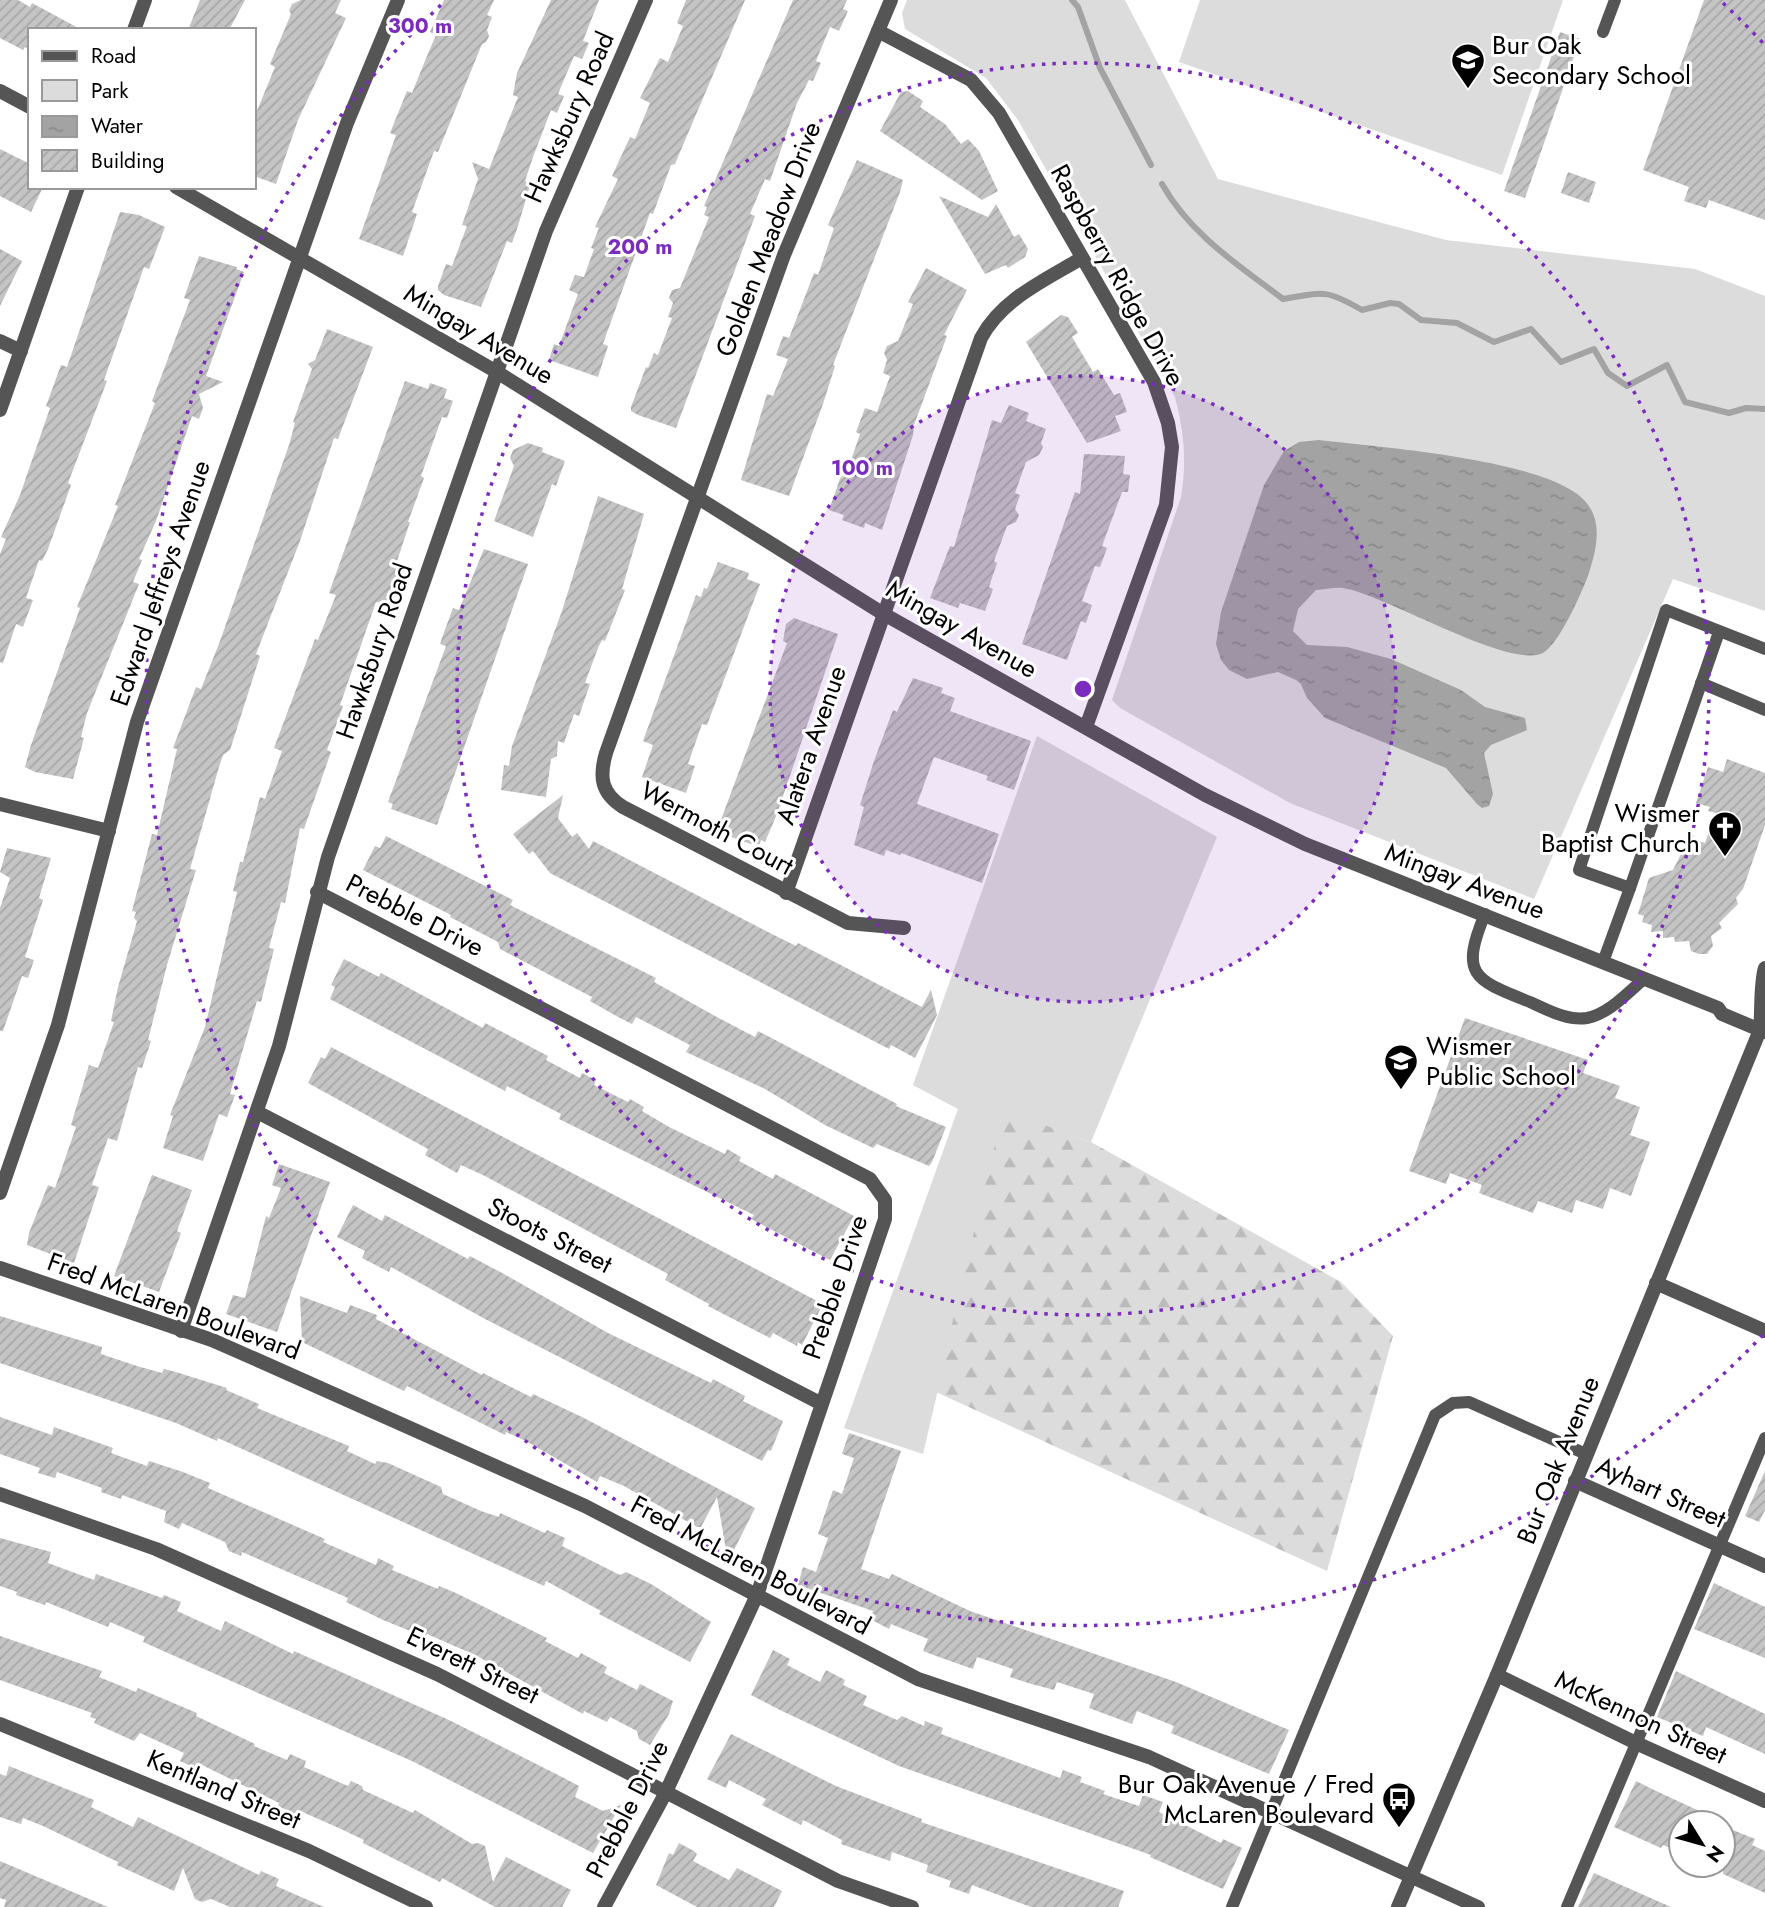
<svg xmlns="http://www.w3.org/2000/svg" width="1765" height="1907" viewBox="0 0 1765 1907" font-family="Jost,sans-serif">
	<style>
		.green { fill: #dcdcdc }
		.forest { fill: url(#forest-firs) }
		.water { fill: url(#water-ripples) }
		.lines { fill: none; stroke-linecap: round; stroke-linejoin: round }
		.stream { stroke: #a3a3a3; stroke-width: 6 }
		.building { fill: url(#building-hatch) }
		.service { stroke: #555; stroke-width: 12 }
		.minor { stroke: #555; stroke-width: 14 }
		.tertiary { stroke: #555; stroke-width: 14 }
		.ring { fill: none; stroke: #7b2cbf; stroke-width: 3.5; stroke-dasharray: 3.5 7 }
		.labels { text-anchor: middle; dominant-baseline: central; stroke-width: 6; stroke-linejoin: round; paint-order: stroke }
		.poi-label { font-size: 26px; fill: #000; stroke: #fff; text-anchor: start }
		.street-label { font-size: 26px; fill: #000; stroke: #fff }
		.centre { fill: #7b2cbf; stroke: #fff; stroke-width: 3.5 }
		.ring-label { font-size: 21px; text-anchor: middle; font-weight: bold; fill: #7b2cbf; stroke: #fff; stroke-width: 6; stroke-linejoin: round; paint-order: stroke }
	</style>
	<defs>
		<pattern id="forest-firs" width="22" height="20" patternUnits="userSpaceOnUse" patternTransform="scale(1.75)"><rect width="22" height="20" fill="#dcdcdc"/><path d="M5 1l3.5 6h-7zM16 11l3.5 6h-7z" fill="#bbb"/></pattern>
		<pattern id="water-ripples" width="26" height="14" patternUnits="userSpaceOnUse" patternTransform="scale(1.75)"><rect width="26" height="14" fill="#a3a3a3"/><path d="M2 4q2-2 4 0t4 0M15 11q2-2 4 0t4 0" fill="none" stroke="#8b8b8b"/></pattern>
		<pattern id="building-hatch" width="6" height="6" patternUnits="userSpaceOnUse" patternTransform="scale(1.75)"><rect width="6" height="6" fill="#c4c4c4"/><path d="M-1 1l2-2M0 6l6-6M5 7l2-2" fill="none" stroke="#a7a7a7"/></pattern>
	</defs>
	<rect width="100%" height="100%" fill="#fff"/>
	<g class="green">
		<path d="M907,0H1125L1218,179L1446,240L1695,269L1765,296V611L1673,579L1534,899L1290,803L1120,708L1112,700L1181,497C1187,462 1184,431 1175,397L1018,120L986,78L905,29L902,13Z"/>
		<path d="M1200,0H1563L1502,175L1179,62Z"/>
		<path d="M1037,736L1217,837L1091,1142L1003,1111L923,1454L844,1428L958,1109L913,1085Z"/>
	</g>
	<path class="forest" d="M1003,1110L1091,1142L1341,1282L1393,1336L1327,1571L936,1392Z"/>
	<path class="water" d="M1319,440C1377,447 1547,459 1585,501C1604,522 1596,551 1588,576C1581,594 1559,644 1543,653C1509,670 1384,594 1343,588C1335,587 1324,590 1316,590L1298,609L1293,631L1307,645L1347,647L1391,659L1461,690L1485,707L1525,718L1527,730L1491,745L1484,753L1493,794L1489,806L1482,808L1477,804L1446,768L1325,718L1307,698L1301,684L1296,680L1278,672L1247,679L1229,670L1221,660L1216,644L1221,612L1264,485L1284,451L1299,442Z"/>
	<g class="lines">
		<g class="stream">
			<path d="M1072,0L1078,7L1100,68L1151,165"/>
			<path d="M1162,184C1190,234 1238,265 1283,299C1324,292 1326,289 1362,310L1390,303L1399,304L1421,320L1457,323L1494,342L1531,329L1561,362L1594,349L1608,373L1627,386L1667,365L1685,402L1729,413L1746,408L1765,409"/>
		</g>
	</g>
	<g class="building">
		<path d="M0,0H18L30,7L32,3L82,30H30V49L25,47L23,50L0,38Z"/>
		<path d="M200,0H245L229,30H188Z"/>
		<path d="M301,0H341L335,13L346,18L298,120L276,184L254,176V118L275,67L270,64L291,14L289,11L292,4Z"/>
		<path d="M444,0H494L487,15L492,17L487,30L489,36L486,42L482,44L438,152L434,151L412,212L417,214L403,256L359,239L396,135L390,133L407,91L412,93L427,56L436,35L430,32Z"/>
		<path d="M551,0H599L583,41L589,43L582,59L574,56L558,94L564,96L557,113L551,110L533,157L525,181L529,183V189L518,226L512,243L507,241L481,307L444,295L438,290V286L446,264L452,266L467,226L462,225L478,179L472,162L489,169L518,97L513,95L517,73Z"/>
		<path d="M686,0H745L686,138L675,164L671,165L653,214L650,213L603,344L608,346L598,377L549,360L554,344L559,346L578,294L569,290L575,275L584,277L594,249L591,248L599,228L595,227L618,179L612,176L630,137L635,139L650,103L640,98L660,58L668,62L683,26L677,23Z"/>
		<path d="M793,0H847L843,9L848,11L839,31L830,27L816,61L821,63L813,81L809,80L797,103L770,181L765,179L750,214L755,216L676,428L638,415L631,411V407L646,367L648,368L654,353L658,355L672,318L668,317L673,303L669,298L672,290L680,288L709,217L704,215L707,207L704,206Z"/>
		<path d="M1704,0H1765V220L1709,200L1706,208L1684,201L1689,187L1643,170Z"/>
		<path d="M1560,32L1580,39L1525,198L1504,191Z"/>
		<path d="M908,91L923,101L920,107L945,124L961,144L968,139L979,151L998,191L982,200L880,131L901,92Z"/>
		<path d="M0,149L30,164V187H43L31,212L0,196Z"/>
		<path d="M857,160L903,180L900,192L833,365L835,366L823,404L789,496L741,480L767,394L773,396L788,359L776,355L783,336L789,338L814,273L818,275L834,228L828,225Z"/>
		<path d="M1568,172L1596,182L1589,203L1561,193Z"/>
		<path d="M939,196L988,217L996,204L1014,237L1019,234L1028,249L1025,257L1008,268L1006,265L985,274Z"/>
		<path d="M120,212L139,215L165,227L149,269L144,267L104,380L107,381L68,483L71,485L48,549L42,561L39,560L26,598L33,600L23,627L16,624L3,663L0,662V554L6,539L1,537L20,495L50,408L46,406L61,365L67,367Z"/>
		<path d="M0,249L22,261L0,306Z"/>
		<path d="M199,256L237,267L236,269L244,272L206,376L223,382L199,394L203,408L199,419L192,416L156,521L139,559L142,560L133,582L139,584L87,713L81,737L84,738L73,779L35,772L25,767L31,745L80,608L77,607L118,506L115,505L155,403L152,401L190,300L184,298Z"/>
		<path d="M926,268L967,290L944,335L947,336L914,425L913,435L882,530L865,523L864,528L842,520L844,515L829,510L846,462L850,463L860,434L856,432L865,408L877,412L890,376L883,373L887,360L884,353L887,346L898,341L913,304L908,302Z"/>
		<path d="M1061,315L1068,317L1078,333L1072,337L1093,372L1098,369L1114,395L1120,393L1127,412L1115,416L1121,431L1087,443L1026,342Z"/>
		<path d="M327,329L373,347L338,439L334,438L300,541L256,654L260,656L230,750L223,755L219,767L190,869L196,870L167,965L148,1040L151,1041L142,1068L138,1067L117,1141L108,1138L92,1185L99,1187L74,1263L27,1245L29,1233L48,1185L55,1188L76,1127L71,1125L89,1065L98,1068L114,1022L111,1021L118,987L137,921L134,918L136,912L132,911L152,834L157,835L177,749L173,748L196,687L201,689L220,641L289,445L295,423L293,422L312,369L308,364L315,360Z"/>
		<path d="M405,381L428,389L430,383L447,389L444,398L453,401L447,418L442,417L421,476L424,478L408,522H410L395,567L399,569L386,604L376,602L340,705L343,706L327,750L331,752L304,829L300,828L285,903L281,902L269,948L274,949L261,1002L257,1001L230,1094L235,1095L227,1117L219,1114L203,1161L163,1148L173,1116L170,1115L205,1027L237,892L233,891L240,862H243L260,797L265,799L282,751L274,748L315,639L318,640L336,595L329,593Z"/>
		<path d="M1009,405L1029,413L1026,421L1046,429L1041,443L1043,447L1039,455L1026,462L1015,493L1020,495L1015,509L1019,515L1016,522L1007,526L994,561L997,563L989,587L993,589L985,611L960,603L958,608L930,598L950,546L954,547L992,420L1001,423Z"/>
		<path d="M528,443L543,448L542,452L565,461L556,486L552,484L533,537L494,521L514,466L510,458L513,450Z"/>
		<path d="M1084,454L1125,456L1123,474L1130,475L1128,492H1122L1102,546L1107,548L1100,567L1095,566L1082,601L1092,605L1086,623L1081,621L1067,660L1022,644L1075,492L1080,494Z"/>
		<path d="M598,496L644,514L622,589L625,590L605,641L602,640L598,648L585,683L590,684L579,716L574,714L564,743L558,741L557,756L551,759L546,797L501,790L504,765L509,766L512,746L562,611Z"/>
		<path d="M484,549L528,564L437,825L391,809L393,804L388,802L446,646L440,644L443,635L453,608L459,610Z"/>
		<path d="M718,562L749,573L747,579L760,584L707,725L702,724L688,764L695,766L686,793L642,777L653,745L643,741L696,595L701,597L704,588L707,589Z"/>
		<path d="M794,618L838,634L777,814L765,842L761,840L759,847L729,836L732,830L719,825L787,643L783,641L786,624Z"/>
		<path d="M913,678L943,688L941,693L955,698L950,711L1031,741L1014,790L986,780L988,776L934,757L917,804L999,834L982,883L901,853L900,855L886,850L884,856L854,845L864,807L860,805L874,761L893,710L897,712Z"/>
		<path d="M1727,759L1765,773V825L1743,889L1736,898L1738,904L1719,923L1722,928L1711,936L1713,946L1707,954H1699L1691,951L1689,941L1675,942L1674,937L1663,938V931L1651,932L1652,925L1642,922L1644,916L1638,914L1649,878L1673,870L1689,838L1705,843L1716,813L1708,811L1710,807L1696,803L1708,767L1723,772Z"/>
		<path d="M563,795L558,818L572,837L577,833L589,849L593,841L766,931L796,946L798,943L922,1007L931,990L937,1015L915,1058L891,1045L889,1049L550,873L533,851L529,854L513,834Z"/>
		<path d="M386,836L513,900L510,905L656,978L654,982L715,1016L755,1037L758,1031L897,1104L896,1106L946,1127L932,1162L929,1166L877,1144L873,1148L825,1125L765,1089L686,1052L690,1045L636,1017L632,1024L618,1017L590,1001L592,997L500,949L498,942L450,917L451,915L363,870L375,846L380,848Z"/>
		<path d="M7,848L51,858L39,898L43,900L25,957L34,960L28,978L22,976L3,1031H0V908L10,878L0,872Z"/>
		<path d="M344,959L379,977L381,973L483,1028L485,1023L548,1056L546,1060L580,1078L582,1073L596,1080L594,1085L628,1102L630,1099L644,1107L642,1111L669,1127L725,1154L727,1149L741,1157L739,1161L773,1179L775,1174L854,1216L830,1260L751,1219L754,1215L559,1119L561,1114L507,1086L505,1091L330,999L335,987L331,985Z"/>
		<path d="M1465,1018L1588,1060L1583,1073L1620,1086L1615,1098L1640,1107L1630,1135L1650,1142L1631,1196L1610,1188L1603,1209L1576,1200L1572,1213L1538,1201L1533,1213L1479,1193L1482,1185L1450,1173L1446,1184L1409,1171Z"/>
		<path d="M331,1047L823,1304L802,1345L798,1342L797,1346L773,1333L770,1338L708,1306L709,1304L665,1280L668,1274L485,1176L461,1165L457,1173L425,1155L428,1149L308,1083L321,1057L325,1059Z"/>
		<path d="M279,1164L330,1182L277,1332L226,1314L233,1295L245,1298L266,1216L269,1218L281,1188L272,1185Z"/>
		<path d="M152,1175L192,1190L177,1231L181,1233L159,1292L114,1276Z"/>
		<path d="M353,1205L382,1221L385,1215L468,1259L470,1256L504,1274L608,1333L711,1383L713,1379L745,1396L743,1401L783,1421L771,1451L768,1450L762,1461L485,1319L391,1267L389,1272L362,1258L365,1251L337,1237Z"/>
		<path d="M300,1296L347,1313L350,1305L377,1315L376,1319L482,1375L483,1373L531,1397L533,1394L582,1417L755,1508L728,1562L717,1497L701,1527H697L624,1486L600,1476L597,1482L526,1441L506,1432L505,1435L407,1386L404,1391L302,1342Z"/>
		<path d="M0,1316L102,1347L101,1354L137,1366L162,1373L164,1369L176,1372L227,1388L226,1390L259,1404L257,1408L349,1446L347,1451L375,1464L377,1461L388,1463L441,1487L443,1494L481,1511L499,1517L500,1513L545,1533L547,1530L565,1538L562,1546L620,1575L626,1572L651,1584L711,1622L690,1662L599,1614L601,1611L546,1581L544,1586L218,1438L217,1441L176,1423L0,1363Z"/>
		<path d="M0,1417L52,1435L54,1427L113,1448L111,1453L147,1466L149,1461L183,1472L210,1483L208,1488L325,1539L323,1542L376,1565L378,1558L394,1566L392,1570L438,1589L439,1586L456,1593L547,1638L545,1641L578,1658L581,1653L607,1667L604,1673L637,1690L640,1684L673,1701L669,1714L650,1745L639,1739L637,1731L610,1717L607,1722L584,1711L583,1714L475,1655L427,1634L425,1637L383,1620L346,1602L348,1598L242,1552L241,1556L229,1551L225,1542L182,1523L179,1529L164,1522L166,1511L122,1495L121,1499L101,1492L102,1488L57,1472L55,1478L38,1473L40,1468L0,1454Z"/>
		<path d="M849,1433L901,1451L861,1569L889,1579L892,1574L970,1611L1176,1682L1289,1730L1269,1774L1171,1733L1174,1726L1137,1711L1132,1724L1089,1708L1094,1694L1057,1682L1054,1690L1028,1683L1010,1677L1013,1669L977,1657L973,1669L936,1656L923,1651L928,1639L891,1624L889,1629L870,1619L873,1611L798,1585L803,1567L816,1572L828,1538L818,1534L833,1490L842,1494L854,1458L842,1454Z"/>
		<path d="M1765,1471V1510L1759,1522L1745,1516Z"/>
		<path d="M0,1538L51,1552L48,1563L94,1580L96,1574L162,1598L164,1595L181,1602L177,1611L221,1631L225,1621L293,1654L294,1651L449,1720L564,1778L579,1786L575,1797L603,1811L621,1805L593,1853L414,1762L143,1642L145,1637L110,1622L108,1627L46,1602L45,1605L16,1595L17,1592L0,1586Z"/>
		<path d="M1714,1583L1765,1607V1658L1694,1629Z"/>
		<path d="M0,1636L102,1671L99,1677L136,1692L138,1688L197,1713L196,1716L255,1744L254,1746L287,1760L290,1754L306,1761L304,1767L348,1786L351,1781L362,1786L363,1790L413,1813L415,1810L472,1844L478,1843L485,1846L493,1882L506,1857L571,1890L562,1907H495L442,1878L440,1882L363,1843L364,1840L341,1829L298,1810L296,1814L278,1806L279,1803L200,1764L197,1769L180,1761L184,1753L140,1733L134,1741L94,1723L96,1719L90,1717L92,1713L0,1680Z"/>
		<path d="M773,1650L790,1659L787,1665L820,1682L826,1670L845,1680L843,1685L867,1696L863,1705L897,1720L902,1716L924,1726L925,1721L943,1728L941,1734L1060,1778L1063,1770L1082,1777L1080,1782L1105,1791L1103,1794L1139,1806L1143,1795L1163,1802L1159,1812L1221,1843L1223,1839L1242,1848L1223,1889L1150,1857L1151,1855L899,1766L782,1711L751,1695Z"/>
		<path d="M1676,1671L1765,1714V1754L1706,1727L1703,1736L1657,1717Z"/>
		<path d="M731,1734L836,1786L922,1819L921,1822L1124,1891L1118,1907H1031L972,1885L969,1894L949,1887L951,1881L926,1872L928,1865L892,1852L890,1861L841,1844L842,1840L803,1820L801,1825L762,1805L766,1799L729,1780L726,1788L707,1779Z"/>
		<path d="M9,1766L94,1800L91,1807L133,1827L138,1817L259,1875L261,1871L279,1879L276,1886L324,1907H230L211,1899L202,1902L195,1899L183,1868L174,1891L117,1865L118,1862L43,1826L23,1818L21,1824L0,1817V1774L6,1776Z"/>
		<path d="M1636,1781L1652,1789L1725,1823H1681V1853L1663,1845L1661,1848L1614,1827Z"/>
		<path d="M1723,1826L1755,1839L1752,1845L1765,1851V1893L1723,1874Z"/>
		<path d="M679,1843L694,1851L697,1854L693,1861L729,1880L737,1868L782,1891L774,1907H697L656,1885L669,1853L673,1855Z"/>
		<path d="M0,1861L108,1907H4L6,1900L0,1898Z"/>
		<path d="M1594,1873L1671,1907H1578Z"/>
	</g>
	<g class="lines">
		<g class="service">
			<path d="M1603,32L1615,0"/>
			<path d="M1701,683L1765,710"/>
			<path d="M1630,888L1719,632"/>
			<path d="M1485,914C1459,976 1475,980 1530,1002C1548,1010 1567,1021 1587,1018C1609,1014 1628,992 1644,979"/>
			<path d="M1603,962L1630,888L1579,870L1666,610L1765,649"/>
			<path d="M1232,1907L1435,1415L1453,1403L1469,1402L1586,1454"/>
			<path d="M1567,1907L1765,1438"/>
		</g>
		<g class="minor">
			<path d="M891,0L784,255L606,753C599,777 601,793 623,807L848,923L904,928"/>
			<path d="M134,30L145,0"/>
			<path d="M878,31L971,80L999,113L1154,382L1168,423L1172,447L1166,505L1086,727"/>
			<path d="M0,341L21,351"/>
			<path d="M0,410L78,187"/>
			<path d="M0,804L109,831"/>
			<path d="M317,892L870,1179L885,1200V1219L757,1595L665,1794L604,1907"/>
			<path d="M786,893L981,338C1002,299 1045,280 1082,258"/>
			<path d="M257,1112L820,1403"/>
			<path d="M0,1268L212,1340L262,1362L585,1506L918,1679L1149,1757L1478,1907"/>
			<path d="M1656,1283L1765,1331"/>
			<path d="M181,1331L279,1046L328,857L546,231L646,0"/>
			<path d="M1575,1481L1765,1566"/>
			<path d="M0,1494L156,1549L437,1674L838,1881L912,1907"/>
			<path d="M1497,1675L1636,1743L1765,1801"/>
			<path d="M0,1724L309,1851L426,1907"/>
		</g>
		<g class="tertiary">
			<path d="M0,91L30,107"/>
			<path d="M176,187L497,372L882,613L1205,795L1305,844L1718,1008L1722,1014L1765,1032"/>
			<path d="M0,1193L58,1025L137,722L347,123L398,0"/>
			<path d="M1398,1907L1497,1675L1760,1030C1762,1012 1760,983 1765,968"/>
		</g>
	</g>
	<circle cx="1083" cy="689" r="313" fill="#7b2cbf" fill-opacity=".12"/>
	<g class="ring">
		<circle cx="1083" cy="689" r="313"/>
		<circle cx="1083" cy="689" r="626"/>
		<path d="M1763 1335A938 938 0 1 1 443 3M1723 3A938 938 0 0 1 1763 43"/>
	</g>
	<defs>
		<g id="school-pin" transform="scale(1.75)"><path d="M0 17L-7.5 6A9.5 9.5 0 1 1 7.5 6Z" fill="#000" stroke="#fff"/><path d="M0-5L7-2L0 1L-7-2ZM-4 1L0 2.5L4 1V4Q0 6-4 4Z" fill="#fff"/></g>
		<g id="church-pin" transform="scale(1.75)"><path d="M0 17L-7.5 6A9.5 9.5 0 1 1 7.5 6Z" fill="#000" stroke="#fff"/><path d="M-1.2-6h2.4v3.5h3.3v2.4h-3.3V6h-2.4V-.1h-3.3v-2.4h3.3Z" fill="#fff"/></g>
		<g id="bus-pin" transform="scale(1.75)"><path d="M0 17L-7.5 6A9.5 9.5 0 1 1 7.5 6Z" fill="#000" stroke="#fff"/><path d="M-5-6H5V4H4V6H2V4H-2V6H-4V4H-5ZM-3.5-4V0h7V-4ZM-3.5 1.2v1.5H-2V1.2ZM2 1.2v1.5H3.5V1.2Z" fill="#fff"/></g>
	</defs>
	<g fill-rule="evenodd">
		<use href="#school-pin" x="1468" y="60"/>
		<use href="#church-pin" x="1725" y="828"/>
		<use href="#school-pin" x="1401" y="1061"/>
		<use href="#bus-pin" x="1399" y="1799"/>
	</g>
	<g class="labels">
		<g class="poi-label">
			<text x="1492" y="45">Bur Oak<tspan x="1492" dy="30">Secondary School</tspan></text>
			<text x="1700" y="813" text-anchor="end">Wismer<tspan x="1700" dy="30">Baptist Church</tspan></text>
			<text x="1426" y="1046">Wismer<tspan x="1426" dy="30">Public School</tspan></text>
			<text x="1374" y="1784" text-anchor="end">Bur Oak Avenue / Fred<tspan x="1374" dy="30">McLaren Boulevard</tspan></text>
		</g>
		<g class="street-label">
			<text transform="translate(569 117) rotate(-66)">Hawksbury Road</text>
			<text transform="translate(768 239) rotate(-69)">Golden Meadow Drive</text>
			<text transform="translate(1118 275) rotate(61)">Raspberry Ridge Drive</text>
			<text transform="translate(479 334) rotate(31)">Mingay Avenue</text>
			<text transform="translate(160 583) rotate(-71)">Edward Jeffreys Avenue</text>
			<text transform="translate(962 629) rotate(30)">Mingay Avenue</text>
			<text transform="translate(374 651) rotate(-71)">Hawksbury Road</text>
			<text transform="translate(811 745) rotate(-71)">Alatera Avenue</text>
			<text transform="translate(717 828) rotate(28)">Wermoth Court</text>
			<text transform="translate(1465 881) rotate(21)">Mingay Avenue</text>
			<text transform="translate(415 915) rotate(27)">Prebble Drive</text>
			<text transform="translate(550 1235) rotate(27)">Stoots Street</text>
			<text transform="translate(835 1287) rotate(-71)">Prebble Drive</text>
			<text transform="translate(174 1306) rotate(20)">Fred McLaren Boulevard</text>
			<text transform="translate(1558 1460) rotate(-68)">Bur Oak Avenue</text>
			<text transform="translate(1661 1492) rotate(24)">Ayhart Street</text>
			<text transform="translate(751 1565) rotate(28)">Fred McLaren Boulevard</text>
			<text transform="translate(473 1665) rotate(26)">Everett Street</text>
			<text transform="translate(1641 1717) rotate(25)">McKennon Street</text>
			<text transform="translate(224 1789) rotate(23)">Kentland Street</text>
			<text transform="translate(627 1809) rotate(-63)">Prebble Drive</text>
		</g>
	</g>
	<circle cx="1083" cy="689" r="10" class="centre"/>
	<g class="ring-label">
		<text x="420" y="33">300 m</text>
		<text x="640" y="254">200 m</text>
		<text x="862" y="475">100 m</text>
	</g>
	<rect x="28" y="28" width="228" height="161" fill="#ffffff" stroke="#999999" stroke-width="2"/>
	<rect x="42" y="51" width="35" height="10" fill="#555555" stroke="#999999" stroke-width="2"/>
	<text x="91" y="63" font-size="21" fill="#000000">Road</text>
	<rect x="42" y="80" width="35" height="21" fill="#dcdcdc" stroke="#999999" stroke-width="2"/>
	<text x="91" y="98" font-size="21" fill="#000000">Park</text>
	<rect x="42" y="116" width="35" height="21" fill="url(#water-ripples)" stroke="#999999" stroke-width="2"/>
	<text x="91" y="133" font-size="21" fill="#000000">Water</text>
	<rect x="42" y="150" width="35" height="21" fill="url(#building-hatch)" stroke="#999999" stroke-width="2"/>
	<text x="91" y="168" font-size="21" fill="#000000">Building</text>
	<g transform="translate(1702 1844) rotate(127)"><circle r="33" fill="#ffffff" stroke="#999999" stroke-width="2"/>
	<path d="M0-5L12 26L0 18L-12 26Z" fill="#000000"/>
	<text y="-10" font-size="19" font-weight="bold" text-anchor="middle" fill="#000000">N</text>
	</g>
</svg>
